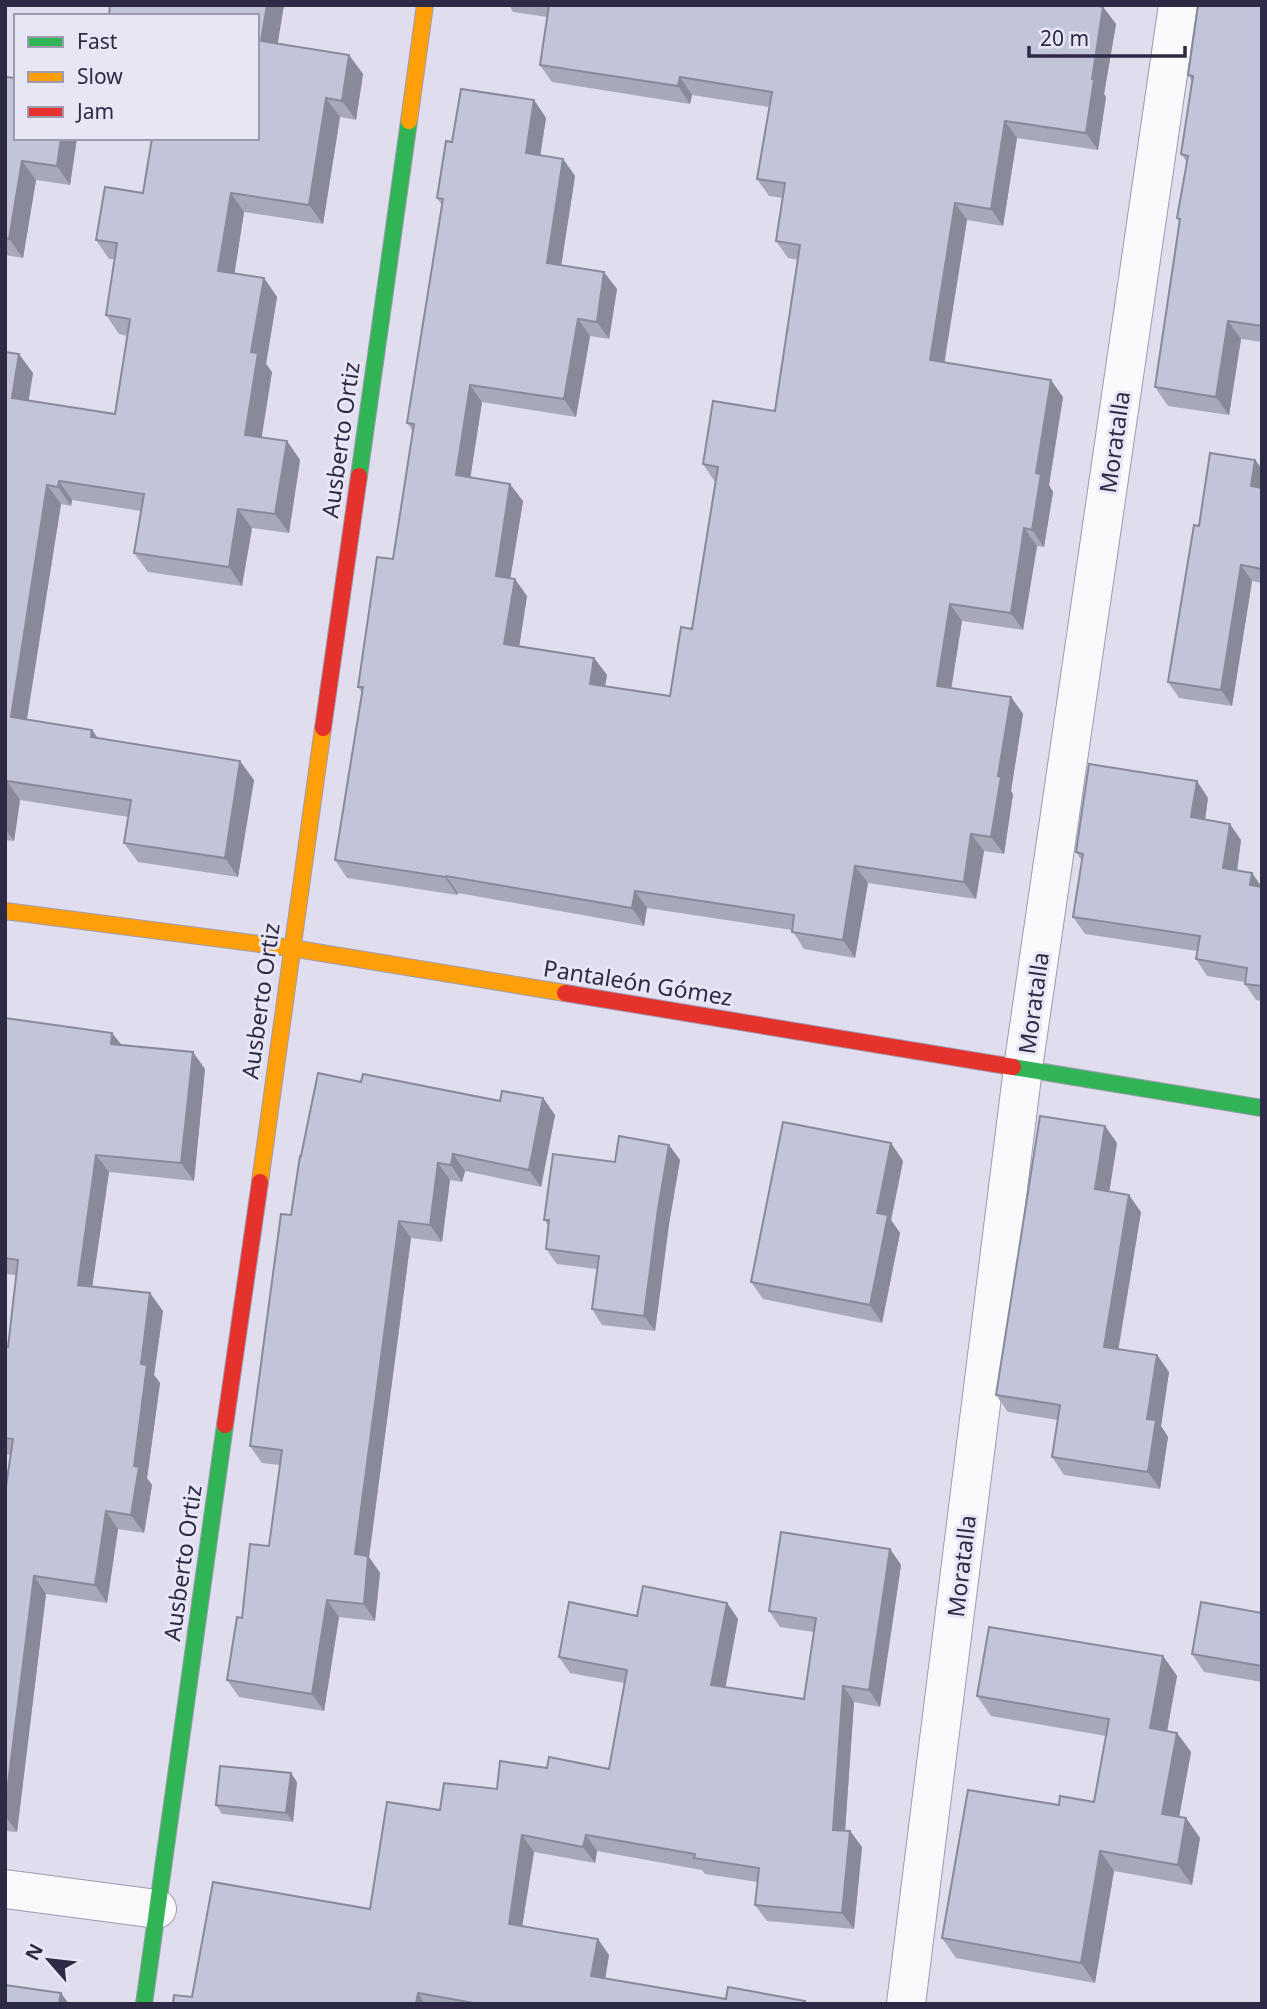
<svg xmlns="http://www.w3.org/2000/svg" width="1267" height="2009" viewBox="0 0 1267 2009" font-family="'Noto Sans',sans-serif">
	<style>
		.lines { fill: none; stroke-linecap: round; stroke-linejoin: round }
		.street-casing { stroke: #9e9aaf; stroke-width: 40 }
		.fast-casing { stroke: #9e9aaf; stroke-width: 18 }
		.slow-casing { stroke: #9e9aaf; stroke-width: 18 }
		.jam-casing { stroke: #9e9aaf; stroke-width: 18 }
		.street { stroke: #fafafc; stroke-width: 38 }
		.fast { stroke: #30b455; stroke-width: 16 }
		.slow { stroke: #ff9f0a; stroke-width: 16 }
		.jam { stroke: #e5322d; stroke-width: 16 }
		.wall { fill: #a7a9bb }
		.shaded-wall { fill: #888a99 }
		.building { fill: #c2c5da; stroke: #888a99; stroke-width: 2 }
		.labels { text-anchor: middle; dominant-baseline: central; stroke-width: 6; stroke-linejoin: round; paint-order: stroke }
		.street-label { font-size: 23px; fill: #2e2945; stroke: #e7e6f4 }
	</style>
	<rect width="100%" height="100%" fill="#dfddee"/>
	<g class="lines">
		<g class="street-casing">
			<g id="street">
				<path d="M5,1889L157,1909"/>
				<path d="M906,2004L1023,1068L1178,5"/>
			</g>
		</g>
		<g class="fast-casing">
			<g id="fast">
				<path d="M359,476L409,121"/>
				<path d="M1013,1067L1262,1108"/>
				<path d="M144,2004L225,1425"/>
			</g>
		</g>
		<g class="slow-casing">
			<g id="slow">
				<path d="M409,121L425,5"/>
				<path d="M5,911L291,948L565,993"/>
				<path d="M260,1182L323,728"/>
			</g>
		</g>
		<g class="jam-casing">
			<g id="jam">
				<path d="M323,728L359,476"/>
				<path d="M565,993L1013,1067"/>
				<path d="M225,1425L260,1182"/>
			</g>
		</g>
		<use href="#street" class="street"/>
		<use href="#fast" class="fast"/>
		<use href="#slow" class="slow"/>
		<use href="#jam" class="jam"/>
	</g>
	<g class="wall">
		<path d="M110,5H284L277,43L349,55L363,74L356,120L340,117L323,224L244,212L234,274L264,278L277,297L266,364L272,372L261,437L287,441L300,460L289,533L252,528L242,586L148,572L134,553L141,511L72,500L71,506L61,504L27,720L92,730L98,738L254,780L238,877L138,862L124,843L129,817L20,800L14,841L5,840V352L33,373L28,400L115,414L127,336L119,334L106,315L115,259H109L96,240L143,193L257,16H110L109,15Z"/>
		<path d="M509,5H1094L1103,7L1116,24L1104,94L1106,97L1098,150L1017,138L1003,226L967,220L944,363L1063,397L1049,485L1053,492L1044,547L1037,546L1023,630L962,621L951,688L1011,697L1023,714L1011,791L1013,794L1004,854L984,851L976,899L868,883L855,958L804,949L792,930L647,908L644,926L458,893L457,895L347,878L335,860L362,693L358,687L393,559L413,431L407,423L442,205L437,198L452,142L534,100L546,118L540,155L563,159L575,176L561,265L617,289L609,339L590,336L576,417L482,402L470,478L523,501L510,578L527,596L519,646L594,658L607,675L605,686L670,696L692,629L715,482L703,464L775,411L798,260L788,258L776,241L783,198L769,196L757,179L769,107L692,95L690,104L552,82L540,65L548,17L513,12Z"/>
		<path d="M1262,5V342L1241,339L1229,415L1168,406L1155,387L1180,223L1177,218L1187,162L1181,154L1192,81L1188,75Z"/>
		<path d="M5,77L16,138H77L70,185L36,180L23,258L5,255Z"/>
		<path d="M1255,460L1262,469V583L1252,581L1232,706L1179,698L1168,682L1199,526Z"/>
		<path d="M1208,798L1205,819L1241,840L1237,871L1252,873L1262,887V1001L1256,1000L1245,984V982L1207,976L1196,959L1197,951L1085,934L1073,917L1082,861L1076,852Z"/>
		<path d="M5,1018L112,1033L121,1044L205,1069L194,1181L109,1172L92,1286L163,1311L154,1375L160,1383L147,1478L152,1485L144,1533L118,1529L107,1603L46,1594L17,1832L5,1831V1493L11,1455L5,1454V1346L8,1347L16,1275L5,1274Z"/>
		<path d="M361,1082L500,1101L543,1098L555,1115L541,1187L465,1171L462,1182L450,1180L442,1242L411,1238L369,1557L380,1573L375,1621L339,1617L324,1711L239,1697L227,1680L242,1618L269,1546L280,1465L262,1463L250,1446L301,1156Z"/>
		<path d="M891,1143L903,1161L891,1220L900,1233L882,1323L763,1299L751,1282Z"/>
		<path d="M1117,1143L1109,1192L1141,1212L1118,1349L1157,1355L1169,1372L1161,1426L1168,1437L1160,1489L1064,1475L1052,1457L1058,1420L1008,1412L996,1395Z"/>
		<path d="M669,1145L680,1160L669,1224L655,1331L602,1325L592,1309L597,1269L557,1264L546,1249L549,1226L544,1220L615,1162Z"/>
		<path d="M890,1549L901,1565L880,1707L854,1702L845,1831H850L862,1847L854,1929L767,1921L755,1905L758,1882L705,1874L702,1870L597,1851L595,1863L534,1852L522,1927L609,1955L605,1979L726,1999L807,2004H173L192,1997L370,1909L440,1810L547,1768L609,1769L624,1683L570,1673L559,1657L637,1616L727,1603L738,1619L725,1687L804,1699L814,1632L780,1627L769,1611Z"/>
		<path d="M1262,1613V1682L1204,1672L1192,1654Z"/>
		<path d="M1163,1656L1177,1676L1167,1731L1177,1733L1191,1752L1179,1817L1186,1818L1200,1838L1192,1885L1114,1871L1095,1983L956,1958L942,1938L1059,1805L1094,1802L1106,1736L991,1716L977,1696Z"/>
		<path d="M297,1782L293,1822L222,1814L216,1805Z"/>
	</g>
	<g class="shaded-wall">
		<path d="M267,5H284L275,60L261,41Z"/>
		<path d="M1103,7L1116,24L1104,94L1106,97L1098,150L1086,133L1092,79Z"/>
		<path d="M349,55L363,74L356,120L342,101Z"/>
		<path d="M680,77L692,95L690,104L678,86Z"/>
		<path d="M326,98L340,117L323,224L309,205Z"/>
		<path d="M534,100L546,118L538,170L526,153Z"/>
		<path d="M1005,121L1017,138L1003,226L991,209Z"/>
		<path d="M61,138H77L70,185L57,166Z"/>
		<path d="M563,159L575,176L559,280L547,263Z"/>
		<path d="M22,161L36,180L23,258L9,239Z"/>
		<path d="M231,193L244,212L232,290L218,271Z"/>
		<path d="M955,203L967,220L942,378L930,360Z"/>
		<path d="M604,272L617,289L609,339L597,322Z"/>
		<path d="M264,278L277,297L266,364L272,372L259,454L245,435L251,352Z"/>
		<path d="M578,319L590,336L576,417L564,399Z"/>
		<path d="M1228,321L1241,339L1229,415L1216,397Z"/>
		<path d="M19,354L33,373L26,417L12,398Z"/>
		<path d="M1051,380L1063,397L1049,485L1053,492L1044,547L1032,530L1036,473Z"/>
		<path d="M470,385L482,402L468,493L456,475Z"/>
		<path d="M287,441L300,460L289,533L275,514Z"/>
		<path d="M1255,460L1262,469V501L1251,486Z"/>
		<path d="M59,481L72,500L71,506L58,487Z"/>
		<path d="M510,484L523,501L508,593L496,576Z"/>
		<path d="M47,485L61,504L24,736L11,717Z"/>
		<path d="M238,509L252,528L242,586L229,567Z"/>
		<path d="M1024,528L1037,546L1023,630L1011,613Z"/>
		<path d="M1241,565L1252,581L1232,706L1221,690Z"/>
		<path d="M515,579L527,596L517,661L504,644Z"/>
		<path d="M950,604L962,621L949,703L937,686Z"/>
		<path d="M594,658L607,675L602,702L590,684Z"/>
		<path d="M1011,697L1023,714L1011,791L1013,794L1004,854L991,837L998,776Z"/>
		<path d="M92,730L105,749L91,737Z"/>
		<path d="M240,761L254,780L238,877L225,858Z"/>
		<path d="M7,781L20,800L14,841L5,829V791Z"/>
		<path d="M1197,781L1208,798L1203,834L1191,817Z"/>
		<path d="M1230,824L1241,840L1235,885L1223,868Z"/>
		<path d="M971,834L984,851L976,899L964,882Z"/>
		<path d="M855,866L868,883L855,958L843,940Z"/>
		<path d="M1252,873L1262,888L1250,885Z"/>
		<path d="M446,876L458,893L457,895L445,877Z"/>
		<path d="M635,891L647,908L644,926L632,908Z"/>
		<path d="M112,1033L125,1050L111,1044Z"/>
		<path d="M193,1052L205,1069L194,1181L181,1163Z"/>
		<path d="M543,1098L555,1115L541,1187L529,1170Z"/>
		<path d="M1105,1126L1117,1143L1107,1206L1095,1189Z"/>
		<path d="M891,1143L903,1161L891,1220L900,1233L882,1323L870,1305L877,1213Z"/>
		<path d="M669,1145L680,1160L669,1224L655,1331L644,1316L658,1209Z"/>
		<path d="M453,1154L465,1171L462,1182L451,1165Z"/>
		<path d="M96,1155L109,1172L90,1302L78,1285Z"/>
		<path d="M438,1163L450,1180L442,1242L430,1225Z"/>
		<path d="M1129,1195L1141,1212L1116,1364L1104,1347Z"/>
		<path d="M399,1221L411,1238L369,1557L380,1573L375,1621L364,1604L355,1554Z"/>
		<path d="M150,1293L163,1311L154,1375L160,1383L147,1478L152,1485L144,1533L131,1515L141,1364Z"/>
		<path d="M1157,1355L1169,1372L1161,1426L1168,1437L1160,1489L1148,1472L1147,1419Z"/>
		<path d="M106,1511L118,1529L107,1603L95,1585Z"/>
		<path d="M890,1549L901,1565L880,1707L869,1690Z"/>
		<path d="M34,1576L46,1594L17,1832L5,1816V1808Z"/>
		<path d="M327,1600L339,1617L324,1711L312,1694Z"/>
		<path d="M727,1603L738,1619L723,1701L711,1685Z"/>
		<path d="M1163,1656L1177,1676L1164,1748L1150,1728Z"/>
		<path d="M843,1686L854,1702L844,1846L833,1830Z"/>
		<path d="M1177,1733L1191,1752L1176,1834L1162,1814Z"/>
		<path d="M291,1773L297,1782L293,1822L286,1813Z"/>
		<path d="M1186,1818L1200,1838L1192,1885L1178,1865Z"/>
		<path d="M850,1831L862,1847L854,1929L842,1913Z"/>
		<path d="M522,1835L534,1852L520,1940L509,1924Z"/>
		<path d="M586,1835L597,1851L595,1863L583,1847Z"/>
		<path d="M1100,1851L1114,1871L1095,1983L1081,1963Z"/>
		<path d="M598,1939L609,1955L603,1992L591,1976Z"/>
		<path d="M61,1993L69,2004H59Z"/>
		<path d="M418,1993L425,2004H416Z"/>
	</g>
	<g class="building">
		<path d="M110,5H267L261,41L349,55L342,101L326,98L309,205L231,193L218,271L264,278L251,352L258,353L245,435L287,441L275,514L238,509L229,567L134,553L144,494L59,481L58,487L47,485L11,717L92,730L91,737L240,761L225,858L124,843L131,800L7,781L5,791V352L19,354L12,398L115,414L130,319L106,315L117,243L96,240L105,187L143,193L152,138H257V16H116L109,15Z"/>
		<path d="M549,5H1094L1103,7L1092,79L1094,80L1086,133L1005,121L991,209L955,203L930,360L1051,380L1036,473L1041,474L1032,530L1024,528L1011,613L950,604L937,686L1011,697L998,776L1001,777L991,837L971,834L964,882L855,866L843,940L792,932L794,915L635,891L632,908L446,876L445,877L335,860L363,687H358L377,557L393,559L414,424L407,423L443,199L437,198L446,141L452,142L461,89L534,100L526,153L563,159L547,263L604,272L597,322L578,319L564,399L470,385L456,475L510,484L496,576L515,579L504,644L594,658L590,684L670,696L681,627L692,629L718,467L703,464L713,401L775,411L800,245L776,241L785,183L757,179L772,92L680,77L678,86L540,65Z"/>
		<path d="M1198,5H1262V326L1228,321L1216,397L1155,387L1180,219L1177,218L1188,156L1181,154L1193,76L1188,75Z"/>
		<path d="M5,77L16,78V138H61L57,166L22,161L9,239L5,238Z"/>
		<path d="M1210,453L1255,460L1251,486L1262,488V569L1241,565L1221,690L1168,682L1194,525L1199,526Z"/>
		<path d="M1089,764L1197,781L1191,817L1230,824L1223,868L1252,873L1250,885L1262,887V986L1245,984L1247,968L1196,959L1200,936L1073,917L1083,854L1076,852Z"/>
		<path d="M5,1018L112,1033L111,1044L193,1052L181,1163L96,1155L78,1285L150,1293L141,1364L147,1365L134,1466L139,1467L131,1515L106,1511L95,1585L34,1576L5,1808V1493L13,1439L5,1438V1346L8,1347L18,1260L5,1258Z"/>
		<path d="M318,1073L361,1082L363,1074L500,1101L502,1091L543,1098L529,1170L453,1154L451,1165L438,1163L430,1225L399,1221L355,1554L368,1556L364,1604L327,1600L312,1694L227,1680L237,1617L242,1618L250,1544L269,1546L282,1450L250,1446L281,1214L291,1215L300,1156H301Z"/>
		<path d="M1040,1116L1105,1126L1095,1189L1129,1195L1104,1347L1157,1355L1147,1419L1156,1420L1148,1472L1052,1457L1060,1405L996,1395Z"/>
		<path d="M783,1122L891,1143L877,1213L888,1215L870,1305L751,1282Z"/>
		<path d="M619,1136L669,1145L658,1209L644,1316L592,1309L599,1256L546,1249L549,1220H544L553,1154L615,1162Z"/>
		<path d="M781,1532L890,1549L869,1690L843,1686L833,1830L850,1831L842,1913L755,1905L759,1868L694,1858L695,1854L586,1835L583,1847L522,1835L509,1924L598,1939L591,1976L726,1999L728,1987L805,2001L804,2004H479L418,1993L416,2004H173L174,1995L192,1997L213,1882L370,1909L387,1802L440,1810L444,1783L497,1789L500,1761L547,1768L549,1757L609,1769L627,1670L559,1657L569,1602L637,1616L643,1586L727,1603L711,1685L804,1699L816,1618L769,1611Z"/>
		<path d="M1201,1602L1262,1613V1666L1192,1654Z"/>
		<path d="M989,1627L1163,1656L1150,1728L1177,1733L1162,1814L1186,1818L1178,1865L1100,1851L1081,1963L942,1938L968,1790L1059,1805L1060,1796L1094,1802L1109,1719L977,1696Z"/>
		<path d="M220,1766L291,1773L286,1813L216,1805Z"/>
		<path d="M5,1985L61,1993L59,2004H5Z"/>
	</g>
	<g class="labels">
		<g class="street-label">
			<text transform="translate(340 440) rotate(-82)">Ausberto Ortiz</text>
			<text transform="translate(1114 442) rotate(-82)">Moratalla</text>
			<text transform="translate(638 982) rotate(9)">Pantaleón Gómez</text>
			<text transform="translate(260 1001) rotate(-82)">Ausberto Ortiz</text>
			<text transform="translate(1033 1003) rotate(-82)">Moratalla</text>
			<text transform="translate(182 1563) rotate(-82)">Ausberto Ortiz</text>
			<text transform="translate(961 1566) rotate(-83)">Moratalla</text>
		</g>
	</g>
	<rect width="1267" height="2009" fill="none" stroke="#2e2945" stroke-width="14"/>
	<rect x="14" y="14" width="245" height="126" fill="#e7e6f4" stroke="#9d9aae" stroke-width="2"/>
	<rect x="28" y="37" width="35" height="10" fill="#30b455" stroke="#9d9aae" stroke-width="2"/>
	<text x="77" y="49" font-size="21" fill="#2e2945">Fast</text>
	<rect x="28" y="72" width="35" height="10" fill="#ff9f0a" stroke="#9d9aae" stroke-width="2"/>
	<text x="77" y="84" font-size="21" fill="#2e2945">Slow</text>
	<rect x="28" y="107" width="35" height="10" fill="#e5322d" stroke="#9d9aae" stroke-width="2"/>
	<text x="77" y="119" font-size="21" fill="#2e2945">Jam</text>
	<g transform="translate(49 1960) rotate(298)" stroke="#e7e6f4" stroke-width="5" paint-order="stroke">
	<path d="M0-5L12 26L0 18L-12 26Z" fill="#2e2945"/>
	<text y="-10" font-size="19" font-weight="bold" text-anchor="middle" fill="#2e2945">N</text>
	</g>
	<path d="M1029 46v10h156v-10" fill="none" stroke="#2e2945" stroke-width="3.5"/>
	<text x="1040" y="46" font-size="21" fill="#2e2945" stroke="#e7e6f4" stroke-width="5" paint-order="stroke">20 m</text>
</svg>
